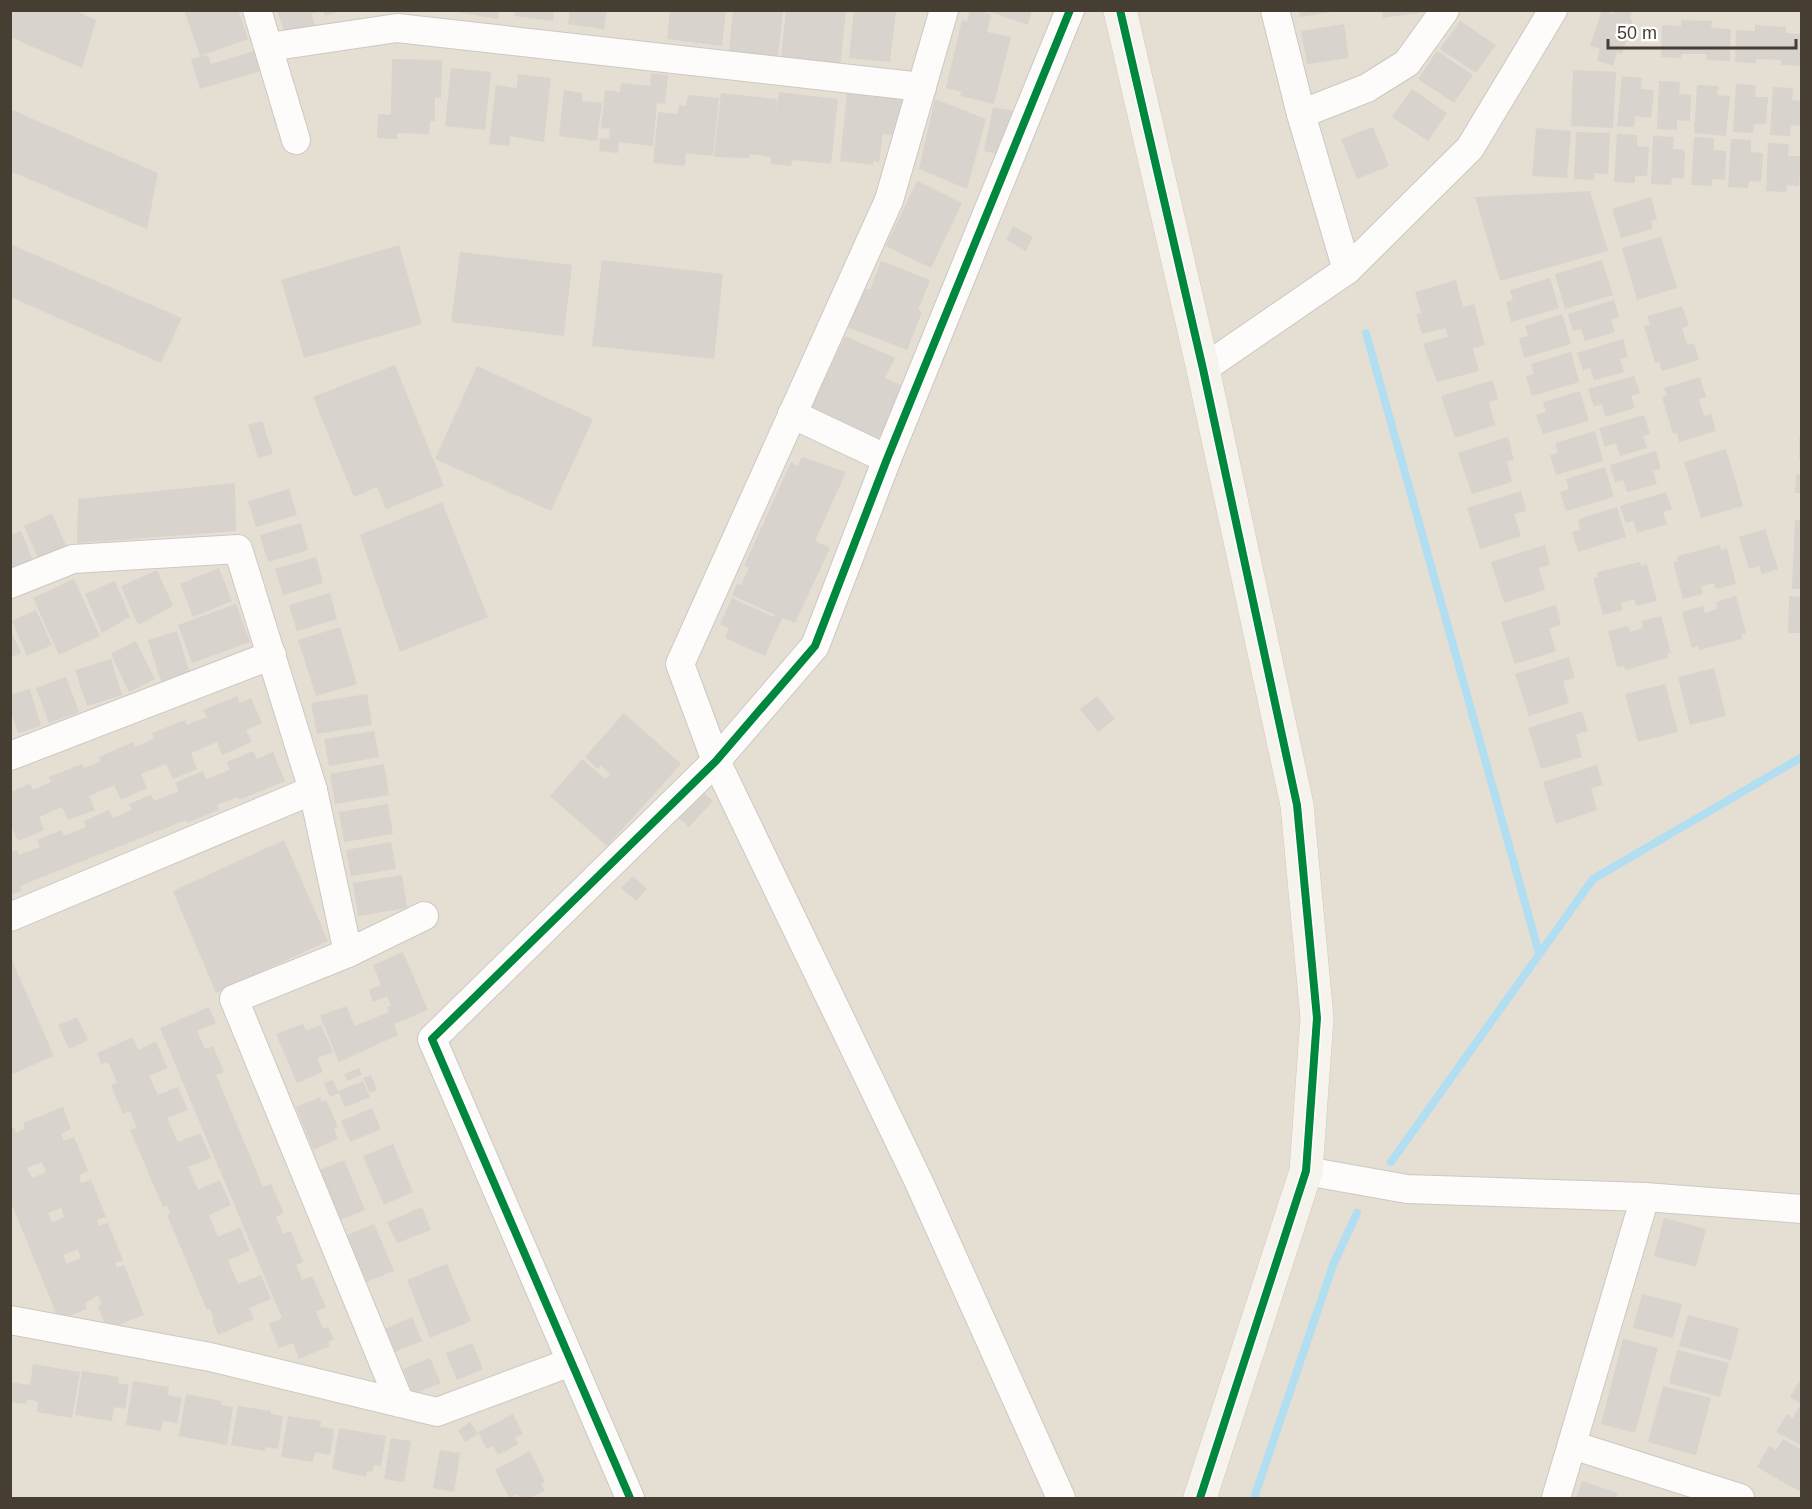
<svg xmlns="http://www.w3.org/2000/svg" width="1812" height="1509" viewBox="0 0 1812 1509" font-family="Arial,sans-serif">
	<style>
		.residential { fill: #e5ded3 }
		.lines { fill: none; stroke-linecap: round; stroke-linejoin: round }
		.stream { stroke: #b2def2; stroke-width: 8 }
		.building { fill: #d8d3cd; fill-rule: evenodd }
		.street-casing { stroke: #ccc8c3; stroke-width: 30 }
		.secondary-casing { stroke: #d0c9bd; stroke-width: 34 }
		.street { stroke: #fdfcfb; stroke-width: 28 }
		.secondary { stroke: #f6f3ed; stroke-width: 33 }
		.cycleway-casing { stroke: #fff; stroke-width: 11 }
		.cycleway { stroke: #00873e; stroke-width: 8 }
	</style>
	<rect width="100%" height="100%" fill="#f0ece6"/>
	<rect class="residential" x="11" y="11" width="1790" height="1487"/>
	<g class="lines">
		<g class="stream">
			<path d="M1366,333L1539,953"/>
			<path d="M1391,1162L1593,879L1802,757"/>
			<path d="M1254,1498L1333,1265L1357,1213"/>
		</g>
	</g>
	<g class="building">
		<path d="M10,10H74L96,20L82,68L10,37Z"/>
		<path d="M184,10H238L248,39L200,56Z"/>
		<path d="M277,10H319L320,11L311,14L316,27L286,37Z"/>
		<path d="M323,10H339V11L325,16Z"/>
		<path d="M445,10H499L498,19Z"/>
		<path d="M515,10H554L553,21L514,16Z"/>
		<path d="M570,10H607L604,29L568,24Z"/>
		<path d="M670,10H726L722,46L667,39Z"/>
		<path d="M733,10H783L778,56L729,51Z"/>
		<path d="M786,10H846L840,67L781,60Z"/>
		<path d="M854,10H896L890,62L849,58Z"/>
		<path d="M970,10L991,14L987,32L1011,37L994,104L960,96L962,92L946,88L962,20L967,22Z"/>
		<path d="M984,10H1032L1028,25Z"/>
		<path d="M1299,10H1331V12L1300,17Z"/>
		<path d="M1382,10H1425V12L1383,18Z"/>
		<path d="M1602,10L1613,14L1614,10H1632L1630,19L1633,20L1622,54L1617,52L1613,66L1597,60L1600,49L1590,46Z"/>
		<path d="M1681,20L1712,21L1711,28L1731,29L1730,61L1706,60L1707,54H1681V58L1661,57L1662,25L1681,26Z"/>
		<path d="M1460,21L1496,45L1476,73L1440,49Z"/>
		<path d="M1344,24L1349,58L1307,64L1301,31Z"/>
		<path d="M1755,25L1786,27V33L1802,34V66L1781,65V60L1756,59V63L1735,62L1736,30L1755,31Z"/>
		<path d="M254,51L260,71L200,89L191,59L208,55L211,64Z"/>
		<path d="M1437,51L1473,75L1454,103L1418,79Z"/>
		<path d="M392,59L442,60L441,98H435V121H430L429,134L397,133V139L377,138L378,114L391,115Z"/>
		<path d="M451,68L491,72L485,130L445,126Z"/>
		<path d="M1573,70L1616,72L1613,128L1571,126Z"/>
		<path d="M651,73L668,75L665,104L657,103L653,146L619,142L618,153L599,151L600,138L609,139L610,129L601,128L605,90L620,92L621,83L650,86Z"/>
		<path d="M518,74L551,78L544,142L510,136L509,146L489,144L496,85L517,88Z"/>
		<path d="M1622,76L1642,78L1641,89L1654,90L1651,118L1635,116L1634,127L1617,126Z"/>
		<path d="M1659,81L1680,82L1679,94L1691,95L1690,121L1677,120V130L1657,129Z"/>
		<path d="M848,84L908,91L903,136L883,134L879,162L873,161V165L840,161Z"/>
		<path d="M1736,84L1756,85L1755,97H1768L1766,124H1754L1753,133L1733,132Z"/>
		<path d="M1697,85L1718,86L1717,95L1730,96L1726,136L1694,133Z"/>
		<path d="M1773,87L1793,88L1792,100L1802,101V126L1791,125L1790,136L1770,135Z"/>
		<path d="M1412,89L1447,113L1428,141L1392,117Z"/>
		<path d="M564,90L582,93V101L602,103L597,141L559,136Z"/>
		<path d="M779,92L838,99L831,164L792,160L791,166L771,164V157L749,154V158L714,157L721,93L777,99L776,115Z"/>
		<path d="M688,95L719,98L713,156L686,153L685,166L653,163L658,112L678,114L679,105L686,106Z"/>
		<path d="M935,99L986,119L967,189L919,169Z"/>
		<path d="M993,107L1015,111L1006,156L984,151Z"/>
		<path d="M10,109L158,173L147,229L10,171Z"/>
		<path d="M1373,127L1389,166L1357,179L1341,139Z"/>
		<path d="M1536,128L1571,131L1567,178L1532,176Z"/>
		<path d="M1576,132L1610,133L1608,174L1594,173V180L1574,179Z"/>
		<path d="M1617,134L1637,135V146L1649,147L1647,176H1635V183L1614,182Z"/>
		<path d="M1653,136L1674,137L1673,149L1685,150L1684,179L1672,178L1671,185L1651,184Z"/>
		<path d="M1694,137L1714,138V150L1726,151L1725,180L1712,179V186L1691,185Z"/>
		<path d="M1731,139L1751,140V152L1763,153L1761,182L1749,181L1748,188L1728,187Z"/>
		<path d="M1768,143L1789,144L1788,156H1801L1799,186L1787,185L1786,192L1766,191Z"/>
		<path d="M917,181L962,203L931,268L886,246Z"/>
		<path d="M1590,191L1608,251L1500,281L1475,197Z"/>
		<path d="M1651,197L1657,219L1651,221L1653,229L1621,238L1612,209Z"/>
		<path d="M1013,226L1033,237L1026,251L1006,240Z"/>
		<path d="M1661,237L1677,288L1637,300L1622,248Z"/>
		<path d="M10,244L182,318L161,363L10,297Z"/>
		<path d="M399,245L422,324L304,358L281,280Z"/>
		<path d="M460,252L572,265L564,336L451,322Z"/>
		<path d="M602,260L723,274L714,359L592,346Z"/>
		<path d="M1602,260L1613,295L1565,309L1555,274Z"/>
		<path d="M881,261L930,280L918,310L922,312L907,350L845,326L861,287L870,290Z"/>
		<path d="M1550,278L1559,308L1511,322L1506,302L1513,300L1510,290Z"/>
		<path d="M1456,280L1463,307L1474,304L1485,345L1473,348L1479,371L1437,382L1423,344L1448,337L1446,328L1422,334L1416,314L1421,313L1415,292Z"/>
		<path d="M1614,300L1619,317L1611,320L1615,332L1585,341L1581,329L1573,331L1568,314Z"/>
		<path d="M1682,306L1689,326L1682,328L1687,345L1694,343L1699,360L1662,371L1659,362L1655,363L1644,326L1650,325L1647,316Z"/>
		<path d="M1562,314L1571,344L1524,358L1519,338L1528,336L1525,326Z"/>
		<path d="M845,336L895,358L885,378L903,386L877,443L809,413Z"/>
		<path d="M1623,339L1628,357L1620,359L1624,372L1594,380L1590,368L1583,370L1577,353Z"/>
		<path d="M1571,352L1579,382L1532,396L1526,376L1534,374L1531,364Z"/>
		<path d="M395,365L444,486L386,509L377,487L354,497L313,397Z"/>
		<path d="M477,366L593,419L551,511L435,459Z"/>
		<path d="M1634,376L1640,393L1631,396L1635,408L1605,417L1602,404L1594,407L1588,389Z"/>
		<path d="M1700,377L1706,397L1699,399L1704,416L1711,414L1716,431L1679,442L1677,433L1673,434L1662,397L1667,396L1664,388Z"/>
		<path d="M1493,380L1498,399L1489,402L1495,425L1455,438L1441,396Z"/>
		<path d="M1580,391L1589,421L1543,434L1536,415L1546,412L1543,402Z"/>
		<path d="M1644,415L1650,434L1643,436L1647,448L1620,456L1616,443L1605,447L1599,428Z"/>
		<path d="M262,421L273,454L258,458L248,425Z"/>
		<path d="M1595,431L1603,461L1556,475L1550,455L1558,453L1555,443Z"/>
		<path d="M1508,437L1514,460L1507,461L1512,482L1472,494L1458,453Z"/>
		<rect x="1799" y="438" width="3" height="20"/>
		<path d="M1726,449L1743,506L1701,518L1684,462Z"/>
		<path d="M1656,451L1661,469L1653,471L1657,484L1627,492L1623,480L1615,482L1610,465Z"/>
		<path d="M802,457L846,472L815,541L830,548L795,623L782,618L765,656L725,638L729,628L720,624L732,598L774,617L775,615L732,595L737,584L741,585L749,568L744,566L791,462L798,466Z"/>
		<path d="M1605,467L1614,497L1566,511L1560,492L1569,489L1566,479Z"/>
		<path d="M1796,475H1802V493H1795Z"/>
		<path d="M235,483L236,531L77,543L78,499Z"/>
		<path d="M289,489L297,515L256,527L248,501Z"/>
		<path d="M1521,491L1526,511L1514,514L1521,536L1480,549L1467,508Z"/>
		<path d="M1666,492L1672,509L1663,512L1667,524L1637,533L1634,521L1626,523L1620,506Z"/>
		<path d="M442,502L488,617L400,652L360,535Z"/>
		<path d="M1617,507L1626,537L1578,552L1572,532L1580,530L1578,519Z"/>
		<path d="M52,514L68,550L40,562L24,526Z"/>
		<path d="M1795,520H1802V589H1792Z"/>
		<path d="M301,523L308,550L268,562L260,535Z"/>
		<path d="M1765,529L1778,569L1762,574L1759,566L1749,569L1739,537Z"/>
		<path d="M21,531L35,566L10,576V535Z"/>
		<path d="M1545,545L1550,565L1539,568L1545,590L1504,603L1491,562Z"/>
		<path d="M1720,545L1721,550L1727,548L1736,584L1716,589L1714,583L1701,586L1703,594L1683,599L1673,562L1678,561L1677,556Z"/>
		<path d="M316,557L323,583L283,595L275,569Z"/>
		<path d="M1640,562L1641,566L1647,564L1657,601L1636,606L1634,599L1628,601L1621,603L1623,610L1603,615L1593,578L1598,577L1597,572Z"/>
		<path d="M219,568L232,601L193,617L180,584Z"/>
		<path d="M157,570L173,606L138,625L121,586Z"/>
		<path d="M74,579L100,636L59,655L33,598Z"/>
		<path d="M115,581L130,617L102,633L85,594Z"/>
		<path d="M330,593L337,619L297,631L289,605Z"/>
		<path d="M1736,596L1746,633L1741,635L1742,639L1699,650L1698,646L1692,648L1682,612L1703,606L1705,613L1718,609L1716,602Z"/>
		<path d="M1789,596L1802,597V633H1788Z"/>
		<path d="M236,604L250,642L192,663L178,625Z"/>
		<path d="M1556,605L1561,625L1549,628L1556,651L1515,664L1501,622Z"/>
		<path d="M36,610L52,645L27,656L12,621Z"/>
		<path d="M1661,616L1671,653L1667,654L1668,658L1625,670L1624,666L1617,667L1608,631L1628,626L1630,632L1636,630L1643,628L1641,621Z"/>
		<path d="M340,627L357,684L316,696L298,640Z"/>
		<path d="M10,629L21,653L10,657Z"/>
		<path d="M177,631L190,674L161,682L148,640Z"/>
		<path d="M136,641L155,679L129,692L111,654Z"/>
		<path d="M1569,657L1575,678L1563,681L1569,703L1529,716L1515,674Z"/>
		<path d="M111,659L122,695L87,706L75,670Z"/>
		<path d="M1714,668L1726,716L1690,725L1678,677Z"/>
		<path d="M66,677L79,712L49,723L36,688Z"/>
		<path d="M1665,684L1678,732L1638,742L1625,694Z"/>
		<path d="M30,689L41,726L18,733L10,709V695Z"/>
		<path d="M367,694L372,725L317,734L311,703Z"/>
		<path d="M237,696L239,703L251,698L262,723L246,730L252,742L222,755L217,742L191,753L197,769L173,779L166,764L141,774L147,788L121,800L114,785L89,796L95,810L68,820L62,807L39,817L44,830L18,841L12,828L10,829V792L30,784L33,790L51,782L49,777L82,764L84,768L101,761L99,757L133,742L135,747L154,739L152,733L185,720L187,725L207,717L203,710Z"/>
		<path d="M1097,696L1115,719L1098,732L1080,709Z"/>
		<path d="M1582,711L1588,731L1576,734L1582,757L1541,769L1528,728Z"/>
		<path d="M624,713L681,764L607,846L550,796L582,759L605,779L610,774L601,765L598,769L585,757Z"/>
		<path d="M374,731L379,757L329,766L324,739Z"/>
		<path d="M253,751L257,759L273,752L285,781L239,800L238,797L217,805L219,810L187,823L186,820L20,886L22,891L10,895V853L17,850L19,855L40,847L37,840L62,830L64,836L86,827L84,821L109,810L113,818L132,810L129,804L151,795L154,801L179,791L175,783L203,771L206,779L230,770L227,762Z"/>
		<path d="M384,764L389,795L335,804L330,774Z"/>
		<path d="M1597,765L1603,785L1591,788L1597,810L1556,824L1543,782Z"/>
		<path d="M697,787L713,801L689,827L673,813Z"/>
		<path d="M388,804L393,834L344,842L339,812Z"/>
		<path d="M284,840L328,941L216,993L173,891Z"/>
		<path d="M391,842L396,869L351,876L346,850Z"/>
		<path d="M402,875L407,908L358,916L353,883Z"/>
		<path d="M633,876L647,889L636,901L621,888Z"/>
		<path d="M403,952L428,1010L394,1024L398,1035L339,1062L320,1016L346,1006L355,1026L389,1012L387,1007L391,1006L387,996L373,1002L369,990L381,985L373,965Z"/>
		<path d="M10,956L54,1056L10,1075Z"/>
		<path d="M209,1007L216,1023L197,1031L205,1049L213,1046L224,1072L216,1075L263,1187L271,1184L284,1213L276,1217L283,1234L291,1231L303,1262L296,1265L302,1280L312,1276L326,1307L316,1312L323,1329L328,1327L334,1339L328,1342L330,1346L299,1359L293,1343L279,1348L269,1324L282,1318L160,1028Z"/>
		<path d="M77,1017L88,1040L69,1049L58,1025Z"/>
		<path d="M303,1024L306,1031L321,1025L333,1052L317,1058L323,1072L297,1083L276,1034Z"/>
		<path d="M133,1037L138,1050L156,1042L168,1068L149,1076L158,1095L178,1087L188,1110L167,1118L178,1142L200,1133L211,1158L188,1167L198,1190L220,1180L231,1205L209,1215L218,1237L240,1227L250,1251L228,1260L238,1284L261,1275L271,1299L249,1308L254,1319L218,1335L212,1320L214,1319L210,1309L207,1310L167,1215L170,1214L167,1206L163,1207L130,1130L137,1128L130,1111L123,1114L111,1086L117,1083L108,1062L101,1064L97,1053Z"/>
		<path d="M359,1068L362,1075L347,1081L344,1074Z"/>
		<path d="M371,1075L377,1090L370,1093L363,1078Z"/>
		<path d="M333,1080L338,1091L363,1081L370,1097L345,1107L339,1093L330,1097L324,1083Z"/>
		<path d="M320,1097L322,1102L326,1100L338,1127L334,1129L338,1139L313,1150L296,1107Z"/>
		<path d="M63,1107L71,1129L61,1134L64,1141L74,1137L88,1171L79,1175L81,1183L91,1180L106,1217L97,1220L99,1226L108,1223L123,1260L115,1263L117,1268L124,1265L144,1315L107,1329L98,1306L102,1304L98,1295L85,1304L87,1309L59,1320L10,1200V1128L14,1127L16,1133L25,1129L23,1123ZM42,1162L46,1172L32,1178L27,1168ZM61,1208L64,1217L52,1222L48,1213ZM78,1249L81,1258L67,1264L63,1255Z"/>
		<path d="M372,1108L381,1129L350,1142L341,1121Z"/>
		<path d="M393,1144L413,1192L384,1205L363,1156Z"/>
		<path d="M344,1160L365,1210L338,1221L317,1171Z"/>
		<path d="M422,1207L431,1230L397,1243L387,1222Z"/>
		<path d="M1664,1218L1706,1229L1696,1267L1654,1256Z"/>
		<path d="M374,1224L394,1271L364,1283L345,1236Z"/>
		<path d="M447,1264L471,1321L430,1338L407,1280Z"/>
		<path d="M1642,1294L1682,1304L1673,1338L1633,1328Z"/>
		<path d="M1688,1315L1739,1328L1731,1360L1679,1346Z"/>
		<path d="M412,1317L422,1341L390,1354L380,1331Z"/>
		<path d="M1623,1339L1658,1348L1635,1433L1601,1424Z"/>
		<path d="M472,1343L483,1369L457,1380L446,1353Z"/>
		<path d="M1677,1350L1729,1363L1720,1397L1669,1383Z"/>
		<path d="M430,1358L441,1383L413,1394L403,1369Z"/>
		<path d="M33,1364L80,1372L72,1418L37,1412L38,1402L27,1399L26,1404L10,1402V1382L30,1385Z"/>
		<path d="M82,1371L119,1377L118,1383L129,1385L125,1409L114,1407L112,1421L75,1415Z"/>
		<path d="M1802,1377V1446L1776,1432L1787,1414L1793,1418L1801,1404L1790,1397Z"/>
		<path d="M133,1381L169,1387L168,1395L182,1398L177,1423L163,1421L161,1431L126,1425Z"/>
		<path d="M1663,1386L1711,1398L1696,1455L1648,1442Z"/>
		<path d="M186,1394L222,1401L221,1405L233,1407L227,1445L179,1436Z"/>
		<path d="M238,1406L271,1411V1414L283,1416L278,1449L266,1447L265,1451L231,1445Z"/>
		<path d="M513,1414L523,1434L515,1438L518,1444L498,1455L493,1446L487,1449L478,1432Z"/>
		<path d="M288,1416L321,1421L320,1427L334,1429L330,1455L315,1452L313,1462L281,1457Z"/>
		<path d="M470,1422L478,1434L465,1442L458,1430Z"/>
		<path d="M339,1428L386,1436L381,1466L374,1465L372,1472L367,1471L366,1477L332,1469Z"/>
		<path d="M391,1438L411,1441L404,1482L384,1479Z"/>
		<path d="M1783,1439L1802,1450V1487L1799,1491L1757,1467L1769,1446L1776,1450Z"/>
		<path d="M440,1450L460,1453L454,1492L433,1488Z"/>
		<path d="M530,1451L545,1482L541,1484L545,1491L530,1498H520L517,1494L509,1498L495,1470Z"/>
		<path d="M1582,1481L1618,1493L1616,1498H1576Z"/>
	</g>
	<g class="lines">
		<g class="street-casing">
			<g id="street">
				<path d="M257,10L296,140"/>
				<path d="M944,10L889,200L680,664L716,761L918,1180L1061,1498"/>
				<path d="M1275,10L1301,114L1347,270"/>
				<path d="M269,47L397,28L922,87"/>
				<path d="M1301,114L1367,88L1407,63L1445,10"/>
				<path d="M1203,369L1347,270L1470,148L1553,10"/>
				<path d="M792,414L887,459"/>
				<path d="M10,584L73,559L238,549L313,790L348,953"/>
				<path d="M10,756L272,655"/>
				<path d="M10,917L313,790"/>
				<path d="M1306,1171L1407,1189L1645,1197L1802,1209"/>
				<path d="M10,1320L210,1357L437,1412L571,1362"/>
				<path d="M400,1403L234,999L348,953L424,916"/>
				<path d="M1572,1445L1740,1498"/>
				<path d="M630,1498L432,1039L716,761L815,646L887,459L1070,10"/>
				<path d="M1556,1498L1645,1197"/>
			</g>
		</g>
		<g class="secondary-casing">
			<path id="secondary" d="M1120,10L1203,369L1297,805L1317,1018L1306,1171L1200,1498"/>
		</g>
		<use href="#street" class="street"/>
		<use href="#secondary" class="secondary"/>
		<g class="cycleway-casing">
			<g id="cycleway">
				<path d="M1120,10L1203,369L1297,805L1317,1018L1306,1171L1200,1498"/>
				<path d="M630,1498L432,1039L716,761L815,646L887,459L1070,10"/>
			</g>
		</g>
		<use href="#cycleway" class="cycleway"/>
	</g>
	<rect width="1812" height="1509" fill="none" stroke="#463d33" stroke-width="24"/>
	<path d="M1608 39v9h188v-9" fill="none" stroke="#463d33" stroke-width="3"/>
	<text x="1617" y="39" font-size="18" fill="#463d33" stroke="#ffffff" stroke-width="4.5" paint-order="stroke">50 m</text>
</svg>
